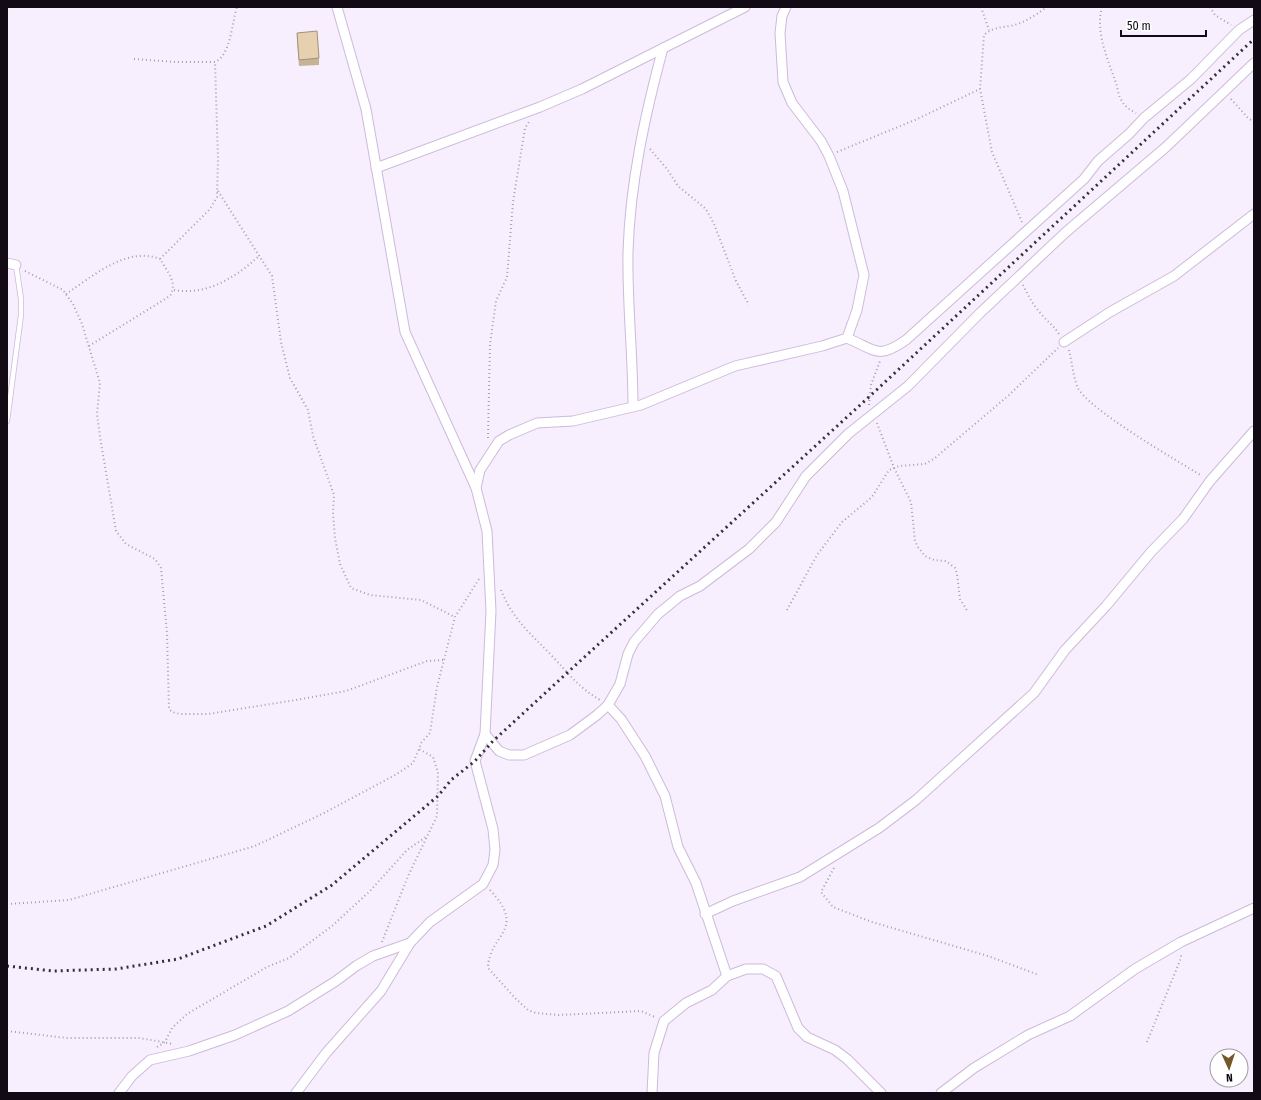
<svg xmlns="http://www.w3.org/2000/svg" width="1261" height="1100" viewBox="0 0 1261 1100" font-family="'Fira Sans Condensed',sans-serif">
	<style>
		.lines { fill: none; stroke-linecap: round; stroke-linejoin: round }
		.lane-casing { stroke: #cdbadb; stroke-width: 6 }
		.street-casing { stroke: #cdbadb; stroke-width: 11 }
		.path { stroke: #a69fac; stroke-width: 2; stroke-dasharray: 1 3; stroke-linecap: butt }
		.lane { stroke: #fff; stroke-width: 4.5 }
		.street { stroke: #fff; stroke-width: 9 }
		.rail { stroke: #362f3a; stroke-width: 3; stroke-dasharray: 2 4; stroke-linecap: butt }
		.wall { fill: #c6b397 }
		.building { fill: #e6d0b0; stroke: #a1927b }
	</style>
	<rect width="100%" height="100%" fill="#f7effd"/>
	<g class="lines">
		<g class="lane-casing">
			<path id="lane" d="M7,421L21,315V299L16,265"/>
		</g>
		<g class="street-casing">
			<g id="street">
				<path d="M376,168L540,107L582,89L745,7"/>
				<path d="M7,263L16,265"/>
				<path d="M847,338C876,350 877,360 906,340L1084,179L1098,161L1129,134L1144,118L1191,79L1239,30L1254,20"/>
				<path d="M1064,342L1110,312L1174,276L1254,214"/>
				<path d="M633,406C633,355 627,303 628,252C630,183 645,115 663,48"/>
				<path d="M476,488L480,470L499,441L509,435L537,423L573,421L641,405L735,366L822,346L847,338L857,310L864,275L843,191L829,156L821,141L792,103L783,82L780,33L782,16L786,7"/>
				<path d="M608,705L621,719L645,756L665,796L678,847L696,883L727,976"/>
				<path d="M485,734L499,751L509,755H524L570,735L597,715L608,705L620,684L628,654L634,642L658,614L680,596L700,586L749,549L776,522L806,476L848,434L908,386L980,313L1066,232L1166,147L1254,63"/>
				<path d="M705,914L733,901L800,877L879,828L916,800L1034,693L1065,650L1106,606L1151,552L1183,519L1210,481L1254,431"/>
				<path d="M119,1093L132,1076L150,1060L189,1051L235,1035L288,1011L336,981L356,966L373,956L410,943"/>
				<path d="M296,1093L326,1053L381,991L410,943L430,922L483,884L493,865L495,850L493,829L475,761L485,734L491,611L487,531L476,488L405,332L366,109L337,7"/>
				<path d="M652,1093L654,1053L664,1021L686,1003L712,990L727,976L746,969H763L776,976L798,1028L807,1037L835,1050L847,1059L881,1093"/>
				<path d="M941,1093L974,1068L1028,1035L1070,1016L1135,969L1181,942L1254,908"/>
			</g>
		</g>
		<g class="path">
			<path d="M981,7L989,30"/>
			<path d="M1102,7C1095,32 1108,60 1116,83C1118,89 1118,96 1122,101C1125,107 1130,110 1136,113"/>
			<path d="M1210,7L1215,15L1231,25"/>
			<path d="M134,59L176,62H215C231,55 232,22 237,7"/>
			<path d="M1231,99L1248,118L1254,122"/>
			<path d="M650,149L667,169L678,186L706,209L714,224L736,281L749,305"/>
			<path d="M837,152L915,120L980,89"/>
			<path d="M218,191L272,276L281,342L290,378L308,410L313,436L334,495L333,513L335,538L340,564L351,588L370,595L421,600L455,617"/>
			<path d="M1022,222L992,152L980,89L984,35C994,26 1003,28 1014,25C1026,22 1037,14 1047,7"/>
			<path d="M25,271L63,290L73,304L82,324L100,383L97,414L100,437L116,531L126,544L155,559L161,568L167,633L169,709L172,712L180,714H208L296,700L346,691L427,661L443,660"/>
			<path d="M1023,285C1028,296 1034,306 1042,315C1048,322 1054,326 1059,334"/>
			<path d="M174,290C207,296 236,277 259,256"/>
			<path d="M66,294C93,276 127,246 160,259"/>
			<path d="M89,346L170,296C178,283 167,271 160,259L210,209L217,197L218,159L215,62"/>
			<path d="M1069,350C1072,362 1073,375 1077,386C1085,408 1178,461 1202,476"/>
			<path d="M869,405L871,385L880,361"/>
			<path d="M877,423L894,468L911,502L915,541L918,547L925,556L934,560L946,561L955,568L957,574L960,599L968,612"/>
			<path d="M488,438L490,344L496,301L507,277L513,202L525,128L529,122"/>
			<path d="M501,590C513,620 531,634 552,656C569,674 578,687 600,700"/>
			<path d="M787,610L817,555L842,522L872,497L889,470L899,466L925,464L935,458L1009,395L1058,348"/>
			<path d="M834,868L821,892L833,907L872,922L988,956L1039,975"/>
			<path d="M490,890C528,931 489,933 488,968L516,999L528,1010L536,1013L559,1015L641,1011L655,1017"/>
			<path d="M7,904L69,900L255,846L324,813L397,774L413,763L419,749"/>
			<path d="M382,942L408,876L437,816L438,772L433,757L419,749L421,743L430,733L437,687L455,617L479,579"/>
			<path d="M7,1031L67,1038H140L173,1044"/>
			<path d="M1147,1042L1181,958V954"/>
			<path d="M157,1047L165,1042L172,1028L187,1014L267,967L289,958L332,926L370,891L407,850L426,837"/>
		</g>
		<use href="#lane" class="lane"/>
		<use href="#street" class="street"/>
		<path class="rail" d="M7,966L53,971L116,969L178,959L266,926L332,885L438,796L451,780L475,761L492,742L567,673L870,396L1254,39"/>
	</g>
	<path class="wall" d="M297,33L319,58V65L299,66L297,39Z"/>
	<path class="building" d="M317,31L319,58L299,60L297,33Z"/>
	<rect width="1261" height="1100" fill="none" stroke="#120b16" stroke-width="16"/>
	<g transform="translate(1229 1068) rotate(177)"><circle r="19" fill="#ffffff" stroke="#a09da2"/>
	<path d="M0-3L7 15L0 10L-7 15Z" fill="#73582a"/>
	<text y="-6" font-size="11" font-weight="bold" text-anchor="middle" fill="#120b16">N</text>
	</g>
	<path d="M1121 30v6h85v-6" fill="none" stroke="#120b16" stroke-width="2"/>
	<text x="1127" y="30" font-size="12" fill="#120b16" stroke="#ffffff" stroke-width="3" paint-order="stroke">50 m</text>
</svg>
